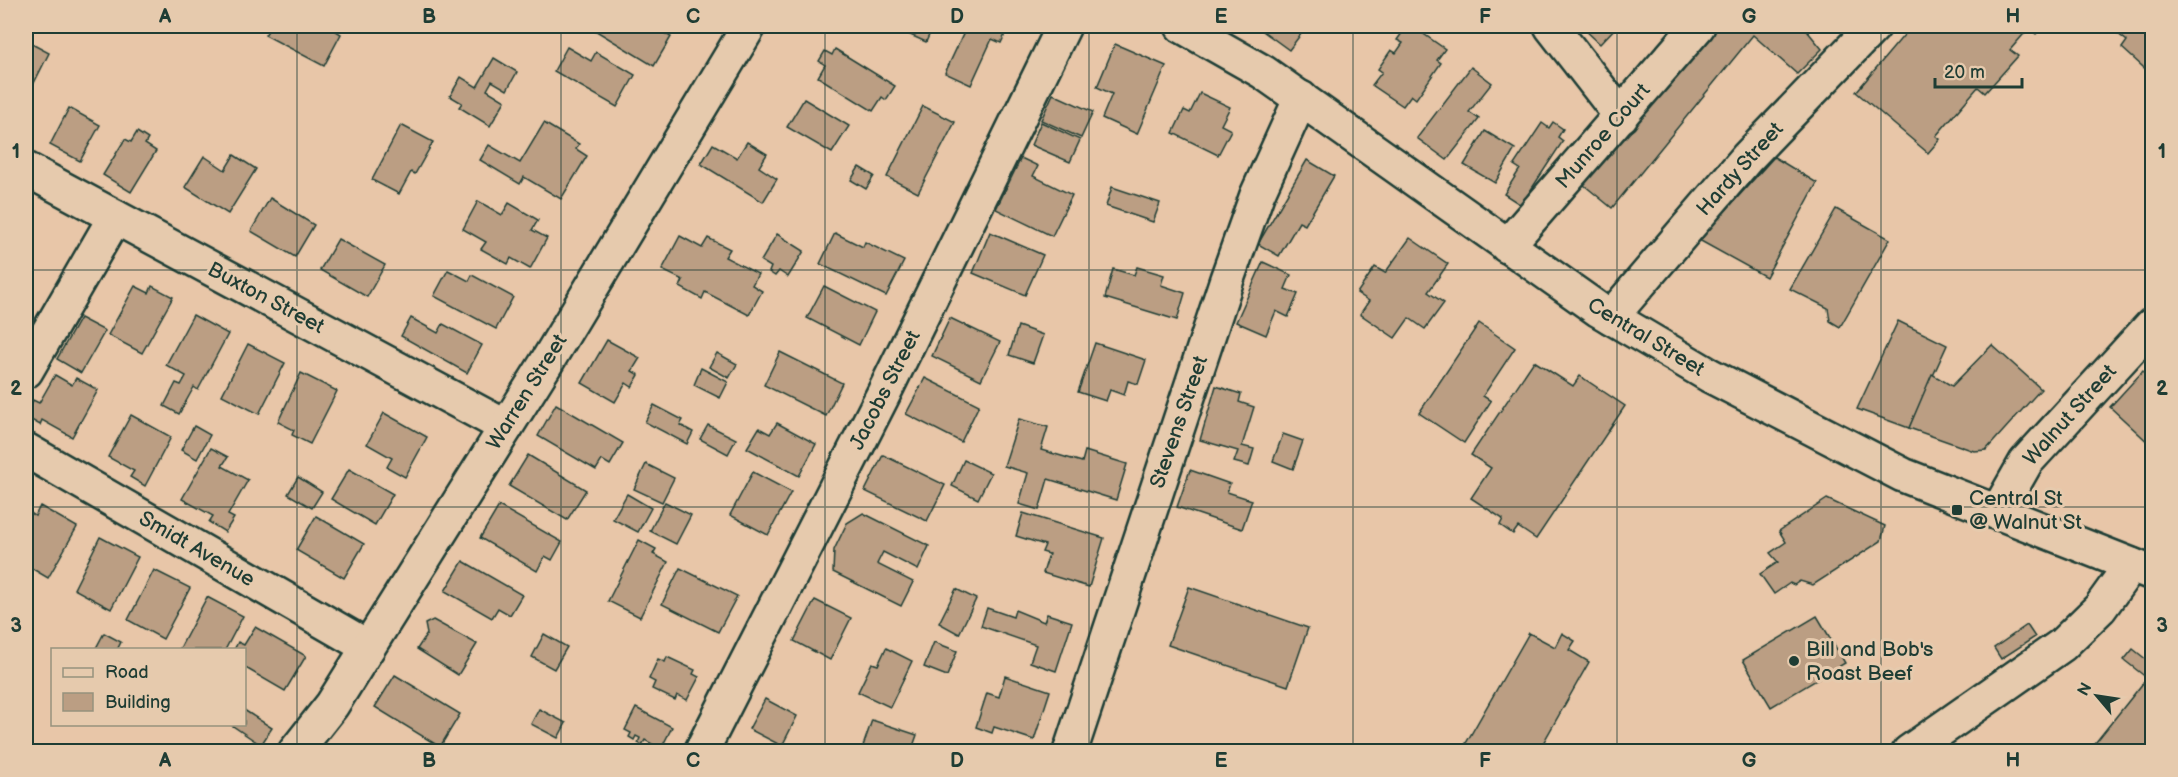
<svg xmlns="http://www.w3.org/2000/svg" width="2178" height="777" viewBox="0 0 2178 777" font-family="'Balsamiq Sans',sans-serif">
	<style>
		.building { fill: #bb9e83; stroke: #1f3d34; stroke-width: 1.5 }
		.lines { fill: none; stroke-linecap: round; stroke-linejoin: round }
		.minor-casing { stroke: #1f3d34; stroke-width: 38 }
		.tertiary-casing { stroke: #1f3d34; stroke-width: 38 }
		.primary-casing { stroke: #1f3d34; stroke-width: 38 }
		.minor { stroke: #e6caad; stroke-width: 33 }
		.tertiary { stroke: #e6caad; stroke-width: 33 }
		.primary { stroke: #e6caad; stroke-width: 33 }
		.grid { fill: none; stroke: #1f3d34; stroke-width: 1.5; stroke-opacity: 0.55 }
		.poi-dot { fill: #1f3d34; stroke: #e6caad; stroke-width: 2 }
		.labels { text-anchor: middle; dominant-baseline: central; stroke-width: 6; stroke-linejoin: round; paint-order: stroke }
		.street-label { font-size: 21px; fill: #1f3d34; stroke: #e6caad }
		.poi-label { font-size: 21px; fill: #1f3d34; stroke: #e6caad; text-anchor: start }
		.neatline { fill: none; stroke: #1f3d34; stroke-width: 2 }
		.grid-label { font-size: 20px; text-anchor: middle; font-weight: bold; fill: #1f3d34 }
	</style>
	<rect width="100%" height="100%" fill="#e8c6a8"/>
	<filter id="ink" filterUnits="userSpaceOnUse"><feTurbulence type="fractalNoise" baseFrequency=".0167" numOctaves="2"/><feDisplacementMap in="SourceGraphic" scale="12" xChannelSelector="R" yChannelSelector="G"/><feConvolveMatrix kernelMatrix="1 2 1 2 8 2 1 2 1" color-interpolation-filters="sRGB"/></filter>
	<g filter="url(#ink)">
		<g class="building">
			<path d="M271,26H328L341,34L324,66L265,35Z"/>
			<path d="M588,26H652L671,37L654,66Z"/>
			<path d="M890,26H933L926,42Z"/>
			<path d="M967,26L975,29L976,26H1009L1001,43L992,39L971,85L945,73Z"/>
			<path d="M1256,26H1307L1289,50Z"/>
			<path d="M1407,26H1412L1445,49L1437,60L1441,63L1416,99L1411,95L1403,106L1372,85L1382,72L1378,69L1391,50L1396,53L1403,43L1397,40Z"/>
			<path d="M1581,26H1617L1600,44Z"/>
			<path d="M1709,26H1803L1822,49L1797,74L1753,35L1612,208L1579,181Z"/>
			<path d="M1907,26H2043L2036,34L2029,28L2010,50L2018,56L1985,93L1978,87L1936,136L1940,139L1928,153L1856,92L1910,28Z"/>
			<path d="M2108,26H2152V75L2122,48L2127,41Z"/>
			<path d="M28,42L49,53L33,85L27,82L26,85Z"/>
			<path d="M1115,44L1166,66L1137,134L1102,118L1112,94L1097,87Z"/>
			<path d="M567,47L591,61L596,52L635,75L617,107L554,71Z"/>
			<path d="M835,49L895,86L886,100L882,97L873,111L818,77L825,65L819,61L825,51L832,55Z"/>
			<path d="M494,58L517,72L507,90L492,81L487,90L505,101L490,126L459,107L462,103L450,96L461,77L477,87Z"/>
			<path d="M1471,67L1492,83L1469,112L1479,119L1447,160L1417,138Z"/>
			<path d="M1200,93L1230,107L1221,125L1231,130L1218,155L1173,133L1184,110L1190,113Z"/>
			<path d="M1053,94L1093,112L1081,138L1041,120Z"/>
			<path d="M804,99L849,126L832,153L787,127Z"/>
			<path d="M923,106L955,122L918,193L887,177Z"/>
			<path d="M69,108L100,125L80,161L50,145Z"/>
			<path d="M1041,122L1080,140L1070,162L1031,145Z"/>
			<path d="M1553,122L1563,129L1558,137L1563,141L1521,205L1504,194L1520,169L1514,165L1542,123L1549,128Z"/>
			<path d="M544,123L579,144L576,149L587,156L561,199L524,177L520,184L480,160L489,145L520,163Z"/>
			<path d="M401,125L433,142L415,174L411,172L399,194L372,180Z"/>
			<path d="M1485,131L1515,149L1495,183L1464,165Z"/>
			<path d="M137,132L148,139L145,144L156,151L131,192L103,175L125,139L131,142Z"/>
			<path d="M747,142L767,154L759,167L777,179L763,202L701,164L713,144L737,158Z"/>
			<path d="M234,155L256,169L228,214L185,187L204,156L225,170Z"/>
			<path d="M1774,157L1817,183L1766,277L1699,240Z"/>
			<path d="M1021,158L1038,166L1033,176L1072,195L1052,236L996,209Z"/>
			<path d="M1307,160L1334,176L1305,225L1299,222L1279,256L1258,244Z"/>
			<path d="M859,167L874,176L866,189L851,180Z"/>
			<path d="M1112,187L1160,203L1153,222L1106,206Z"/>
			<path d="M270,198L314,225L295,257L251,231Z"/>
			<path d="M478,201L502,215L509,203L538,220L532,230L547,238L530,269L511,258L508,264L481,249L486,242L463,229Z"/>
			<path d="M1836,209L1890,239L1840,327L1830,321L1828,308L1790,289Z"/>
			<path d="M990,232L1043,255L1025,295L973,273Z"/>
			<path d="M835,233L863,247L865,242L904,261L886,296L820,264Z"/>
			<path d="M777,234L804,251L788,277L779,271L775,276L769,272L771,267L761,261Z"/>
			<path d="M680,236L702,248L708,238L730,249L725,257L758,274L752,285L762,291L749,315L705,292L702,299L680,287L683,280L662,270Z"/>
			<path d="M1410,238L1448,264L1428,292L1444,303L1425,329L1409,318L1395,338L1360,314L1369,301L1357,293L1375,267L1385,273Z"/>
			<path d="M338,239L385,265L367,297L320,270Z"/>
			<path d="M1263,262L1291,275L1285,289L1298,294L1288,317L1276,311L1266,335L1236,322Z"/>
			<path d="M1137,267L1164,275L1161,285L1185,293L1177,320L1105,298L1113,269L1134,275Z"/>
			<path d="M448,270L469,281L472,275L513,297L496,329L434,296Z"/>
			<path d="M135,286L149,293L152,286L173,297L142,353L108,335Z"/>
			<path d="M824,286L875,312L859,345L807,318Z"/>
			<path d="M193,315L228,334L198,390L194,387L179,414L164,406L176,383L181,385L186,376L166,365Z"/>
			<path d="M80,318L105,331L81,373L57,359Z"/>
			<path d="M411,318L438,333L443,324L482,345L467,373L401,336Z"/>
			<path d="M950,318L1000,342L981,380L932,356Z"/>
			<path d="M1898,321L1947,345L1909,428L1857,409Z"/>
			<path d="M1479,323L1515,348L1483,396L1491,401L1464,443L1419,413Z"/>
			<path d="M1018,326L1043,335L1033,363L1009,355Z"/>
			<path d="M607,340L640,358L632,371L639,375L632,387L626,383L615,402L582,383Z"/>
			<path d="M1095,343L1146,360L1138,384L1128,381L1124,395L1110,390L1106,401L1078,392Z"/>
			<path d="M248,344L285,363L259,414L222,395Z"/>
			<path d="M1992,345L2041,389L1986,450L1974,451L1909,428L1932,374L1952,386Z"/>
			<path d="M780,352L842,383L826,416L764,385Z"/>
			<path d="M717,353L737,364L729,378L709,367Z"/>
			<path d="M1534,361L1573,386L1580,376L1625,406L1536,539L1518,527L1513,534L1500,525L1503,519L1471,498L1491,468L1471,455Z"/>
			<path d="M701,368L728,382L720,398L694,385Z"/>
			<path d="M2143,371L2152,379V446L2110,407Z"/>
			<path d="M301,373L337,391L310,444L292,435L294,430L278,422Z"/>
			<path d="M55,375L72,385L76,378L98,390L72,437L42,420L40,425L26,417L33,400L39,403Z"/>
			<path d="M925,378L979,405L961,442L906,414Z"/>
			<path d="M1216,386L1241,394L1239,402L1254,407L1242,446L1254,449L1249,466L1234,462L1238,451L1200,440Z"/>
			<path d="M556,404L623,443L610,465L602,460L596,470L538,436Z"/>
			<path d="M654,405L683,420L680,425L693,432L687,444L645,422Z"/>
			<path d="M384,413L427,437L405,477L387,467L392,458L367,444Z"/>
			<path d="M131,415L171,437L145,486L130,477L134,471L108,457Z"/>
			<path d="M1019,419L1048,427L1041,450L1082,462L1085,451L1127,464L1116,500L1048,479L1039,510L1019,504L1028,473L1004,466Z"/>
			<path d="M777,423L816,444L799,476L747,448L759,428L770,434Z"/>
			<path d="M708,425L736,439L728,454L700,439Z"/>
			<path d="M194,426L210,435L197,459L181,450Z"/>
			<path d="M1283,434L1303,441L1293,469L1273,461Z"/>
			<path d="M211,448L228,457L222,466L248,480L228,515L234,518L225,532L209,522L213,516L182,499Z"/>
			<path d="M528,455L586,490L567,520L509,486Z"/>
			<path d="M883,455L945,485L927,521L865,491Z"/>
			<path d="M964,460L991,473L978,499L952,486Z"/>
			<path d="M646,464L674,478L662,502L634,489Z"/>
			<path d="M349,469L393,494L375,525L331,499Z"/>
			<path d="M1190,470L1230,484L1227,492L1252,500L1242,529L1177,507Z"/>
			<path d="M753,472L791,492L768,535L730,515Z"/>
			<path d="M298,477L322,492L312,508L288,494Z"/>
			<path d="M627,494L651,508L638,532L613,519Z"/>
			<path d="M1827,499L1885,526L1881,541L1813,585L1800,581L1794,585L1790,583L1774,594L1760,574L1778,562L1770,553L1786,542L1779,531Z"/>
			<path d="M665,502L691,515L676,544L650,531Z"/>
			<path d="M40,506L77,527L48,578L26,565V522L31,513L35,516Z"/>
			<path d="M499,506L562,542L552,560L545,556L537,571L480,538Z"/>
			<path d="M863,513L929,546L918,570L883,552L877,564L913,582L901,606L833,572L834,550L847,523Z"/>
			<path d="M1023,513L1104,538L1089,587L1043,573L1049,554L1042,552L1045,545L1016,536Z"/>
			<path d="M316,516L364,544L344,578L296,550Z"/>
			<path d="M100,537L138,557L111,609L74,589Z"/>
			<path d="M639,540L656,549L653,554L668,562L640,617L608,601Z"/>
			<path d="M463,561L522,595L510,615L498,608L492,618L445,591Z"/>
			<path d="M680,568L737,596L718,632L662,604Z"/>
			<path d="M154,570L190,588L163,639L128,620Z"/>
			<path d="M1189,587L1308,628L1288,686L1168,645Z"/>
			<path d="M956,589L976,599L959,634L939,623Z"/>
			<path d="M207,597L243,616L225,650H179Z"/>
			<path d="M815,600L851,618L830,660L794,641Z"/>
			<path d="M987,608L1013,617L1015,610L1044,622L1047,614L1072,622L1056,671L1030,662L1036,645L981,626Z"/>
			<path d="M1817,616L1845,663L1771,707L1743,660Z"/>
			<path d="M433,620L477,644L458,675L417,649L427,634L425,624Z"/>
			<path d="M2027,625L2035,637L2001,659L1994,648Z"/>
			<path d="M255,627L306,656L285,691L244,667V650H234L238,642L244,645Z"/>
			<path d="M104,633L121,642L117,650H95Z"/>
			<path d="M1529,633L1555,647L1562,633L1575,641L1569,650L1589,662L1538,752H1461Z"/>
			<path d="M544,634L567,647L554,669L532,657Z"/>
			<path d="M934,642L957,651L947,676L924,667Z"/>
			<path d="M886,648L912,661L890,707L858,692L872,663L878,665Z"/>
			<path d="M2133,649L2152,664V752H2088L2147,678L2124,660Z"/>
			<path d="M667,657L695,670L693,674L699,677L687,700L677,695L675,700L652,689L655,682L649,679L658,659L665,662Z"/>
			<path d="M395,675L460,714L440,747L375,707Z"/>
			<path d="M1005,676L1050,691L1034,740L994,727L992,733L976,727L987,693L999,697Z"/>
			<path d="M765,699L797,716L782,746L749,729Z"/>
			<path d="M636,708L672,727L661,749L645,740L642,745L638,743L640,738L636,736L634,740L629,737L631,733L625,730Z"/>
			<path d="M539,709L566,723L558,738L531,724Z"/>
			<path d="M244,710L272,728L261,745L230,724H244Z"/>
			<path d="M872,720L917,735L911,752H861Z"/>
		</g>
		<g class="lines">
			<g class="minor-casing">
				<g id="minor">
					<path d="M1551,26L1621,116"/>
					<path d="M26,169L506,427"/>
					<path d="M1507,246L1698,26"/>
					<path d="M1611,317L1747,158L1874,26"/>
					<path d="M26,371L115,217"/>
					<path d="M26,450L368,647"/>
					<path d="M701,752L883,395L1064,26"/>
					<path d="M1070,752L1227,279L1257,195L1301,98"/>
					<path d="M1909,752L2062,645L2100,608L2131,565"/>
				</g>
			</g>
			<g class="tertiary-casing">
				<g id="tertiary">
					<path d="M1997,513L2026,462L2152,325"/>
					<path d="M295,752L332,705L545,365L749,26"/>
				</g>
			</g>
			<g class="primary-casing">
				<path id="primary" d="M1182,26L1263,72L1599,310L1709,375L1903,475L2152,573"/>
			</g>
			<use href="#minor" class="minor"/>
			<use href="#tertiary" class="tertiary"/>
			<use href="#primary" class="primary"/>
		</g>
	</g>
	<path class="grid" d="M297,26V752M561,26V752M825,26V752M1089,26V752M1353,26V752M1617,26V752M1881,26V752M26,270H2152M26,507H2152"/>
	<g class="poi-dot">
		<rect x="1951" y="504" width="12" height="12" rx="3"/>
		<circle cx="1794" cy="661" r="6"/>
	</g>
	<g class="labels">
		<g class="street-label">
			<text transform="translate(1603 136) rotate(-49)">Munroe Court</text>
			<text transform="translate(1740 169) rotate(-48)">Hardy Street</text>
			<text transform="translate(266 298) rotate(28)">Buxton Street</text>
			<text transform="translate(1646 337) rotate(31)">Central Street</text>
			<text transform="translate(885 390) rotate(-63)">Jacobs Street</text>
			<text transform="translate(527 392) rotate(-58)">Warren Street</text>
			<text transform="translate(2070 415) rotate(-48)">Walnut Street</text>
			<text transform="translate(1179 422) rotate(-71)">Stevens Street</text>
			<text transform="translate(197 549) rotate(30)">Smidt Avenue</text>
		</g>
		<g class="poi-label">
			<text x="1969" y="498">Central St<tspan x="1969" dy="24">@ Walnut St</tspan></text>
			<text x="1806" y="649">Bill and Bob's<tspan x="1806" dy="24">Roast Beef</tspan></text>
		</g>
	</g>
	<rect width="2178" height="777" fill="none" stroke="#e6caad" stroke-width="66"/>
	<rect x="51" y="648" width="195" height="78" fill="#e6caad" stroke="#96927d" stroke-width="1.5"/>
	<rect x="63" y="668" width="30" height="9" fill="#e6caad" stroke="#96927d" stroke-width="1.5"/>
	<text x="105" y="678" font-size="18" fill="#1f3d34">Road</text>
	<rect x="63" y="693" width="30" height="18" fill="#bb9e83" stroke="#96927d" stroke-width="1.5"/>
	<text x="105" y="708" font-size="18" fill="#1f3d34">Building</text>
	<g transform="translate(2097 696) rotate(299)" stroke="#e6caad" stroke-width="4.5" paint-order="stroke">
	<path d="M0-4.5L10 22L0 15L-10 22Z" fill="#1f3d34"/>
	<text y="-9" font-size="16" font-weight="bold" text-anchor="middle" fill="#1f3d34">N</text>
	</g>
	<path d="M1935 78v9h87v-9" fill="none" stroke="#1f3d34" stroke-width="3"/>
	<text x="1944" y="78" font-size="18" fill="#1f3d34" stroke="#e6caad" stroke-width="4.5" paint-order="stroke">20 m</text>
	<rect x="33" y="33" width="2112" height="711" class="neatline"/>
	<g class="grid-label">
		<text x="165" y="23">A</text>
		<text x="429" y="23">B</text>
		<text x="693" y="23">C</text>
		<text x="957" y="23">D</text>
		<text x="1221" y="23">E</text>
		<text x="1485" y="23">F</text>
		<text x="1749" y="23">G</text>
		<text x="2013" y="23">H</text>
		<text x="16" y="158">1</text>
		<text x="2162" y="158">1</text>
		<text x="16" y="395">2</text>
		<text x="2162" y="395">2</text>
		<text x="16" y="632">3</text>
		<text x="2162" y="632">3</text>
		<text x="165" y="767">A</text>
		<text x="429" y="767">B</text>
		<text x="693" y="767">C</text>
		<text x="957" y="767">D</text>
		<text x="1221" y="767">E</text>
		<text x="1485" y="767">F</text>
		<text x="1749" y="767">G</text>
		<text x="2013" y="767">H</text>
	</g>
</svg>
